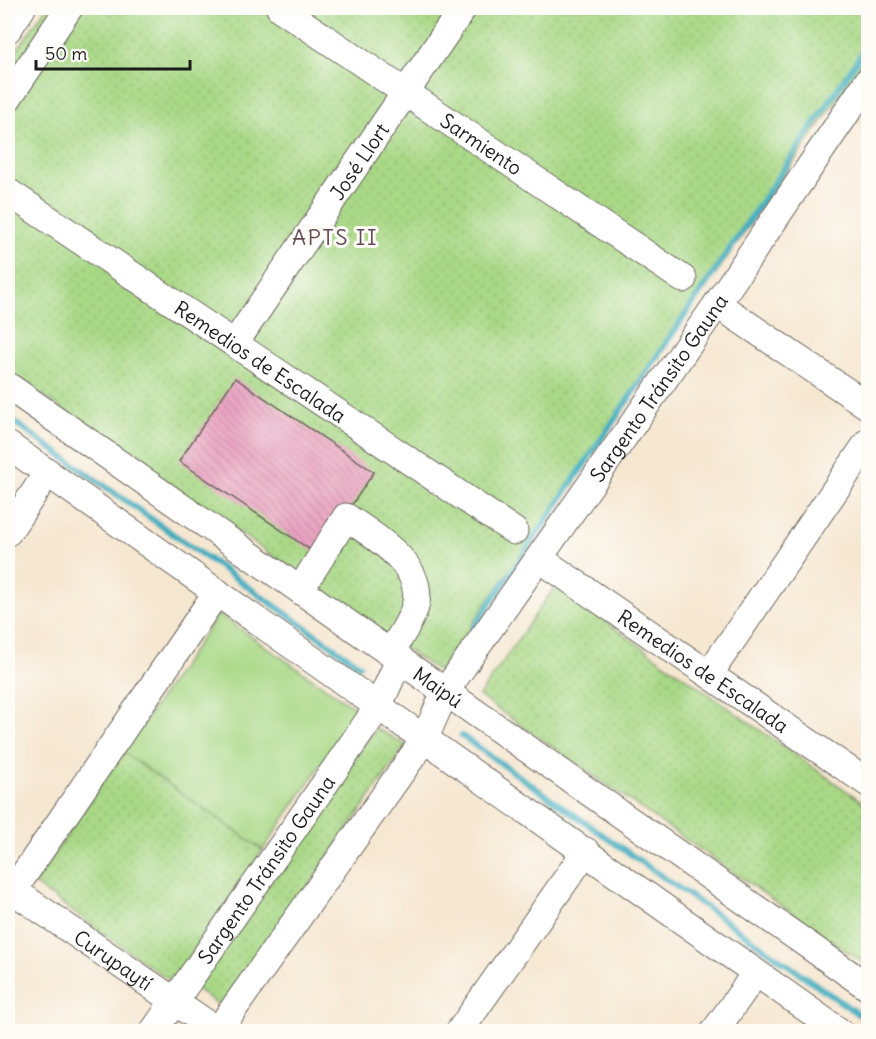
<svg xmlns="http://www.w3.org/2000/svg" width="876" height="1039" viewBox="0 0 876 1039" font-family="Delius,sans-serif">
	<style>
		.grass { fill: url(#grass-dots); stroke: #627a51; stroke-width: 1.5 }
		.green { fill: #a9d886; stroke: #627a51; stroke-width: 1.5 }
		.lines { fill: none; stroke-linecap: round; stroke-linejoin: round }
		.stream { stroke: #41adbf; stroke-width: 6 }
		.building { fill: url(#building-back-hatch) }
		.minor-casing { stroke: #68635b; stroke-width: 29 }
		.minor { stroke: #fff; stroke-width: 27 }
		.labels { text-anchor: middle; dominant-baseline: central; stroke-width: 6; stroke-linejoin: round; paint-order: stroke }
		.street-label { font-size: 20px; fill: #1c1c1c; stroke: #fdfcf7 }
		.quarter-label { font-size: 22px; letter-spacing: 1.5px; fill: #644b55; stroke: #fdfcf7 }
	</style>
	<defs>
		<pattern id="grass-dots" width="8" height="8" patternUnits="userSpaceOnUse" patternTransform="scale(1.5)"><rect width="8" height="8" fill="#a9d886"/><path d="M2 2h.1M6 6h.1" fill="none" stroke="#91b973" stroke-width="1.8" stroke-linecap="round"/></pattern>
		<pattern id="building-back-hatch" width="6" height="6" patternUnits="userSpaceOnUse" patternTransform="scale(1.5)"><rect width="6" height="6" fill="#e9a2c0"/><path d="M-1 5l2 2M0 0l6 6M5-1l2 2" fill="none" stroke="#c78ba4"/></pattern>
	</defs>
	<rect width="100%" height="100%" fill="#fdfcf7"/>
	<filter id="ink" filterUnits="userSpaceOnUse"><feTurbulence type="fractalNoise" baseFrequency=".0167" numOctaves="2"/><feDisplacementMap in="SourceGraphic" scale="12" xChannelSelector="R" yChannelSelector="G"/><feConvolveMatrix kernelMatrix="1 2 1 2 8 2 1 2 1" color-interpolation-filters="sRGB"/></filter>
	<filter id="wash" filterUnits="userSpaceOnUse"><feTurbulence type="fractalNoise" baseFrequency=".008" numOctaves="4" result="noise"/><feDisplacementMap in="SourceGraphic" scale="24" xChannelSelector="R" yChannelSelector="G"/><feGaussianBlur stdDeviation="1.35" result="paint"/><feColorMatrix in="noise" values="0 0 0 0 0 0 0 0 0 0 0 0 0 0 0 0 0 1.4 0 .05"/><feComposite in="paint" operator="in"/></filter>
	<g filter="url(#wash)">
		<rect width="100%" height="100%" fill="#f6e7d1"/>
		<g class="grass">
			<path d="M46,8H868V55L439,672L8,371V63Z"/>
			<path d="M555,586L868,806V966L479,696Z"/>
			<path d="M376,728L406,745L224,1009L196,988Z"/>
			<path d="M123,752L263,850L172,982L34,884Z"/>
		</g>
		<path class="green" d="M218,614L358,710L263,850L123,752Z"/>
		<g class="lines">
			<g class="stream">
				<path d="M8,418L359,665"/>
				<path d="M473,629L868,44"/>
				<path d="M462,736L868,1021"/>
			</g>
		</g>
		<g id="blocks">
			<path class="building" d="M235,378L374,472L318,555L179,461Z"/>
		</g>
	</g>
	<g filter="url(#ink)">
		<use href="#blocks" fill-opacity="0" stroke="#68635b" stroke-width="1.5"/>
		<g class="lines">
			<g class="minor-casing">
				<g id="minor">
					<path id="s1" d="M280,8L683,279"/>
					<path d="M8,29L22,8"/>
					<path d="M8,98L69,8"/>
					<path id="s2" d="M8,192L514,531"/>
					<path d="M717,304L868,406"/>
					<path id="s3" d="M235,343L463,8"/>
					<path id="s4" d="M8,386L868,987"/>
					<path d="M8,445L840,1032"/>
					<path d="M8,532L48,472"/>
					<path id="s5" d="M540,559L868,783"/>
					<path d="M300,590L346,517C374,536 427,566 415,607C410,623 399,638 391,652"/>
					<path d="M709,674L868,442"/>
					<path id="s6" d="M8,887L219,1032"/>
					<path d="M8,898L217,592"/>
					<path id="s7" d="M153,1032L378,707L400,658"/>
					<path id="s8" d="M217,1032L424,740L445,692L717,304L868,81"/>
					<path d="M459,1032L586,851"/>
					<path d="M714,1032L755,974"/>
				</g>
			</g>
			<use href="#minor" class="minor"/>
		</g>
	</g>
	<g class="labels">
		<g class="street-label">
			<text stroke="none"><textPath href="#s1" startOffset="243">Sarmiento</textPath></text>
			<text stroke="none"><textPath href="#s3" startOffset="220">José Llort</textPath></text>
			<text stroke="none"><textPath href="#s2" startOffset="304">Remedios de Escalada</textPath></text>
			<text stroke="none"><textPath href="#s8" startOffset="782">Sargento Tránsito Gauna</textPath></text>
			<text stroke="none"><textPath href="#s5" startOffset="198">Remedios de Escalada</textPath></text>
			<text stroke="none"><textPath href="#s4" startOffset="525">Maipú</textPath></text>
			<text stroke="none"><textPath href="#s7" startOffset="198">Sargento Tránsito Gauna</textPath></text>
			<text stroke="none"><textPath href="#s6" startOffset="128">Curupaytí</textPath></text>
		</g>
		<g class="quarter-label">
			<text x="335" y="237">APTS II</text>
		</g>
	</g>
	<rect width="876" height="1039" fill="none" stroke="#fdfcf7" stroke-width="30"/>
	<path d="M36 60v9h154v-9" fill="none" stroke="#1c1c1c" stroke-width="3"/>
	<text x="45" y="60" font-size="18" fill="#1c1c1c" stroke="#fdfcf7" stroke-width="4.5" paint-order="stroke">50 m</text>
</svg>
